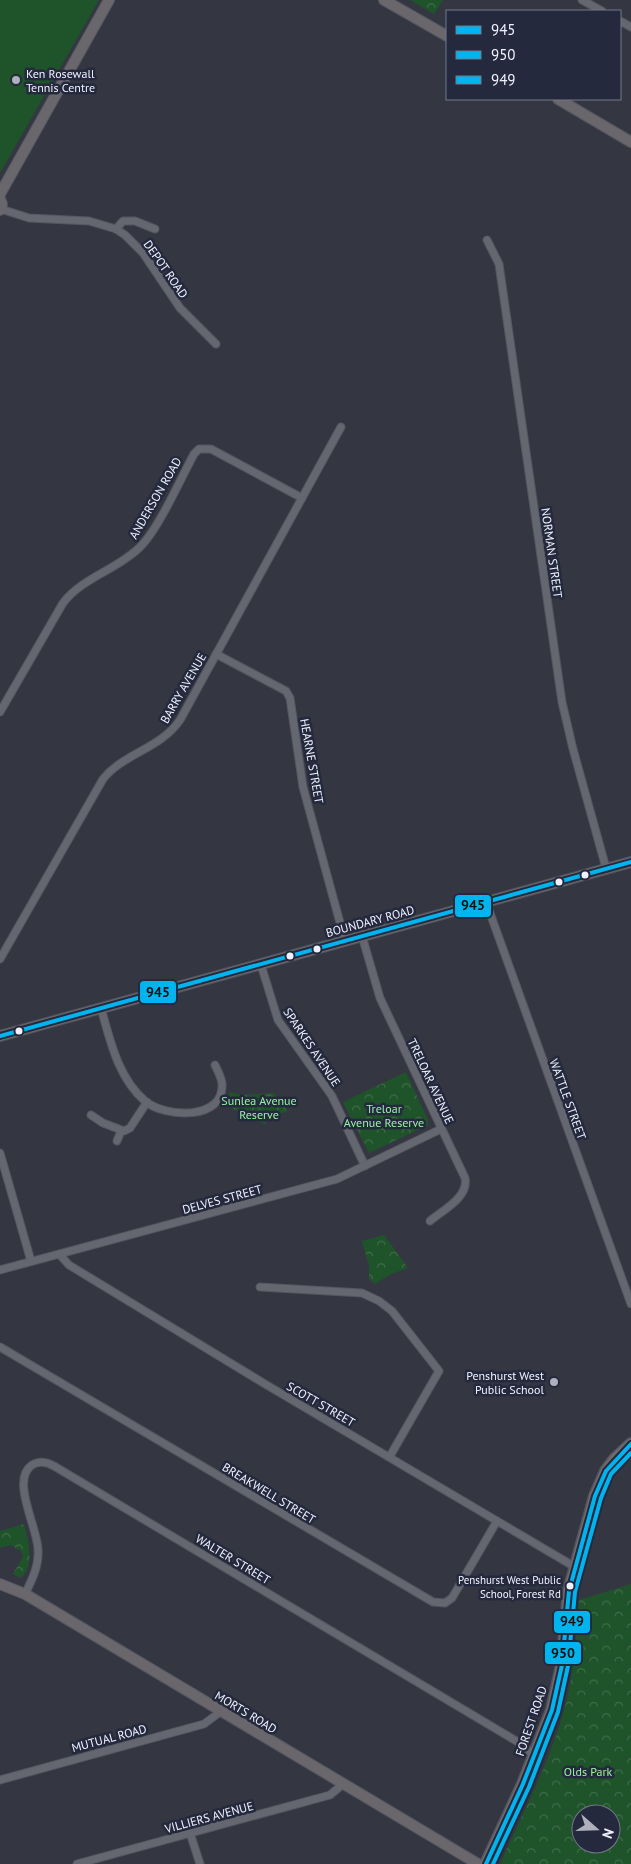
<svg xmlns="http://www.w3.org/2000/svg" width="631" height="1864" viewBox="0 0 631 1864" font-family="'PT Sans',sans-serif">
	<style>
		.grass { fill: #1f532a }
		.park { fill: url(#park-crowns); fill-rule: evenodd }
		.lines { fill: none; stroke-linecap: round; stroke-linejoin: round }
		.street-casing { stroke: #53555f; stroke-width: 9 }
		.secondary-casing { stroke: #53555f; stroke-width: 12 }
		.primary-casing { stroke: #53555f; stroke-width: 14 }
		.street { stroke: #656770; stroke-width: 7 }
		.secondary { stroke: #69676c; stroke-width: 10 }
		.primary { stroke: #706a6d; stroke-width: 11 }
		.bus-1-casing { stroke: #24293d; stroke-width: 8 }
		.bus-2-casing { stroke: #24293d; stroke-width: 8 }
		.bus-3-casing { stroke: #24293d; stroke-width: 8 }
		.bus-1 { stroke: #00b5ef; stroke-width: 4 }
		.bus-2 { stroke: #00b5ef; stroke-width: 4 }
		.bus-3 { stroke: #00b5ef; stroke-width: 4 }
		.poi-dot { fill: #aeb0bc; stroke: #24293d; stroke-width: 2 }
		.bus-dot { fill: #eff2fd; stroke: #24293d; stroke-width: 2 }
		.labels { text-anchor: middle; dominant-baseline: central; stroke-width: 5; stroke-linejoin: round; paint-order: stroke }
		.bus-label { font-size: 11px; fill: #eff2fd; stroke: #24293d; text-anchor: end }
		.poi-label { font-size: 12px; fill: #eff2fd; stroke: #24293d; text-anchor: start }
		.street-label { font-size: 12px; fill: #eff2fd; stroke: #24293d }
		.park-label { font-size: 12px; fill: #99f2a2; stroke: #24293d }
		.line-badge { stroke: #24293d; stroke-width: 2 }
		.pale-badge-label { font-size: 14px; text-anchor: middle; font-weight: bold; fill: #111 }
	</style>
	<defs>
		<pattern id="park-crowns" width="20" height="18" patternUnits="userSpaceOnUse" patternTransform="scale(1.25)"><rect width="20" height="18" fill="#1f532a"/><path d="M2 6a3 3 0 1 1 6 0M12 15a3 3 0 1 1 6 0" fill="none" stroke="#406c4a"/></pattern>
	</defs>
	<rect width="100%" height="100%" fill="#343642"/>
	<path class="grass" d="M0,0H99L0,173Z"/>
	<g class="park">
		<path d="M410,0H443L434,14Z"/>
		<path d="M406,1072L428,1120V1125L369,1153L343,1102Z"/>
		<path d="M230,1092L241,1095L274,1093L288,1111L265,1119L266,1124H264L225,1105Z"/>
		<path d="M384,1235L408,1268L391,1274L375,1284L369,1279V1266L362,1241Z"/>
		<path d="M24,1524C28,1539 36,1568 20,1578L13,1574L23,1557L21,1551L11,1545L0,1548V1531Z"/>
		<path d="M631,1584V1864H500C526,1805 560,1744 571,1679C576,1653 577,1626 579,1600ZM581,1814H611V1844H581Z"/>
	</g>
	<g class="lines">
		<g class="street-casing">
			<g id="street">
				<path d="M582,0L602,11"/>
				<path d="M620,21L631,27"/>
				<path d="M1,209L29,218L89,221L116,229L125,235L143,253L180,308L216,344"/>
				<path d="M116,229L123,221H135L155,229"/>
				<path d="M487,240L499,264L562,702L573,749L606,868"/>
				<path d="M216,654L286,691L290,698L303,787L345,941"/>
				<path d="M0,712L63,603C83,577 117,570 140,547C158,530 181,478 194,454L199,449H211L302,498"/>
				<path d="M486,902L631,1304"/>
				<path d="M362,936L380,998L465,1178C469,1197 443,1210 430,1221"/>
				<path d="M0,959L103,779C124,753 160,749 180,720L341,427"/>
				<path d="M261,965L278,1020L332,1096L365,1166"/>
				<path d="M101,1008C110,1040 118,1078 145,1101C165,1118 225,1121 222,1083C221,1077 218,1071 215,1065"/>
				<path d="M91,1115L103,1123L124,1131L130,1128L147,1102"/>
				<path d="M117,1141L121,1131"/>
				<path d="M0,1153L31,1261"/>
				<path d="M60,1255L69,1265L265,1384L575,1567"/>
				<path d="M0,1270L337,1179L441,1129"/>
				<path d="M260,1287L362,1293L379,1301L392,1311L439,1371L390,1456"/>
				<path d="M0,1347L433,1602L445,1603L452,1598L497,1521"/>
				<path d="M25,1594C32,1580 39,1566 38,1550C38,1528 10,1480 32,1465C40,1460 47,1462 54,1466L523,1745L535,1757"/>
				<path d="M0,1780L204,1724L220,1712"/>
				<path d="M190,1833L200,1864"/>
				<path d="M77,1864L330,1795L343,1784"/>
			</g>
		</g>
		<g class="secondary-casing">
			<g id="secondary">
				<path d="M384,0L447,36"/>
				<path d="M558,99L631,142"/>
				<path d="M0,194L109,0"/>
				<path d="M0,199L2,204L0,210"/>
				<path d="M0,1036L631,862"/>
				<path d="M0,1584L25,1594L478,1864"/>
			</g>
		</g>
		<g class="primary-casing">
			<path id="primary" d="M486,1864L523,1784L552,1710L562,1665L569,1591L595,1496L606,1471L615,1459L631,1444"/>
		</g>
		<use href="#street" class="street"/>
		<use href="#secondary" class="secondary"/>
		<use href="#primary" class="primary"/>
		<g class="bus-1-casing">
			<path id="bus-1" d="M0,1036L631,862"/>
		</g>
		<g class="bus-2-casing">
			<path id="bus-2" d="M486,1864L523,1784L552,1710L562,1665L569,1591L595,1496L606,1471L631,1444"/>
		</g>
		<g class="bus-3-casing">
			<path id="bus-3" d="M493,1864L529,1787L558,1712L568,1666L575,1592L601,1498L611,1474L631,1453"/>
		</g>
		<use href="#bus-1" class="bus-1"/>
		<use href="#bus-2" class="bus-2"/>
		<use href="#bus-3" class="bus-3"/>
	</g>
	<g class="poi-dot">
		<circle cx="16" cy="80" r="5"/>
		<circle cx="554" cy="1382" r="5"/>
	</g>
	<g class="bus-dot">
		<circle cx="585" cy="875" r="4.5"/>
		<circle cx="559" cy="882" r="4.5"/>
		<circle cx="317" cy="949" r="4.5"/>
		<circle cx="290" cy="956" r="4.5"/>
		<circle cx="19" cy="1031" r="4.5"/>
		<circle cx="570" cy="1586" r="4.5"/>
	</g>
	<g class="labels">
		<g class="bus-label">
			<text x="561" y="1580">Penshurst West Public<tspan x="561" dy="14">School, Forest Rd</tspan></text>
		</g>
		<g class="poi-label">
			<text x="26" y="73">Ken Rosewall<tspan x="26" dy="14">Tennis Centre</tspan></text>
			<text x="544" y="1375" text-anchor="end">Penshurst West<tspan x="544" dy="14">Public School</tspan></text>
		</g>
		<g class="street-label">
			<text transform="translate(166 269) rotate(55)">DEPOT ROAD</text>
			<text transform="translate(155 498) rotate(-60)">ANDERSON ROAD</text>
			<text transform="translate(552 553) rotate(82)">NORMAN STREET</text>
			<text transform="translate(183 688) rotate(-60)">BARRY AVENUE</text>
			<text transform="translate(312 761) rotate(80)">HEARNE STREET</text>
			<text transform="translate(370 921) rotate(-15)">BOUNDARY ROAD</text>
			<text transform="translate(312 1047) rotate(56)">SPARKES AVENUE</text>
			<text transform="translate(431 1081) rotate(65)">TRELOAR AVENUE</text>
			<text transform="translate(568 1099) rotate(70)">WATTLE STREET</text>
			<text transform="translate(222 1199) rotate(-15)">DELVES STREET</text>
			<text transform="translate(321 1404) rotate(30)">SCOTT STREET</text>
			<text transform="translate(269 1493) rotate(31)">BREAKWELL STREET</text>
			<text transform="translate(233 1559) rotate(31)">WALTER STREET</text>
			<text transform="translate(246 1712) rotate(31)">MORTS ROAD</text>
			<text transform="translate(531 1721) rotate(-71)">FOREST ROAD</text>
			<text transform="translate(109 1738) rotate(-15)">MUTUAL ROAD</text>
			<text transform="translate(209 1817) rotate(-15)">VILLIERS AVENUE</text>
		</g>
		<g class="park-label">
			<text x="259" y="1100">Sunlea Avenue<tspan x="259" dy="14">Reserve</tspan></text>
			<text x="384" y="1108">Treloar<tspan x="384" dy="14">Avenue Reserve</tspan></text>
			<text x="588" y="1771">Olds Park</text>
		</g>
	</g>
	<g class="line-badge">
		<rect x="454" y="894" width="38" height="24" rx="5" fill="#00b5ef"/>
		<rect x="139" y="980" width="38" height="24" rx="5" fill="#00b5ef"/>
		<rect x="553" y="1610" width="38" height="24" rx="5" fill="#00b5ef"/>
		<rect x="544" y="1641" width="38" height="24" rx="5" fill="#00b5ef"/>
	</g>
	<g class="pale-badge-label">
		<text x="473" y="910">945</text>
		<text x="158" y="997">945</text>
		<text x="572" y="1626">949</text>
		<text x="563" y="1658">950</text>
	</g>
	<rect x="446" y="10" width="175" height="90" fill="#24293d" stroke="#75798a"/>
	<rect x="456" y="26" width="25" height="8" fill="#00b5ef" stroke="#75798a"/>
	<text x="491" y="35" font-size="15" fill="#eff2fd">945</text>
	<rect x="456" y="51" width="25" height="8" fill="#00b5ef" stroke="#75798a"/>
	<text x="491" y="60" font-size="15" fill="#eff2fd">950</text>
	<rect x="456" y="76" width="25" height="8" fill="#00b5ef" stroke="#75798a"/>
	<text x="491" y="85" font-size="15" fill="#eff2fd">949</text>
	<g transform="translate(596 1829) rotate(110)"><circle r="24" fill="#24293d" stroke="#75798a"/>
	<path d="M0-4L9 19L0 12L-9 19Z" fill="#aeb0bc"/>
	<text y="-8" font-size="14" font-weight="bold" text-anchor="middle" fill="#eff2fd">N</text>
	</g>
</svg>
